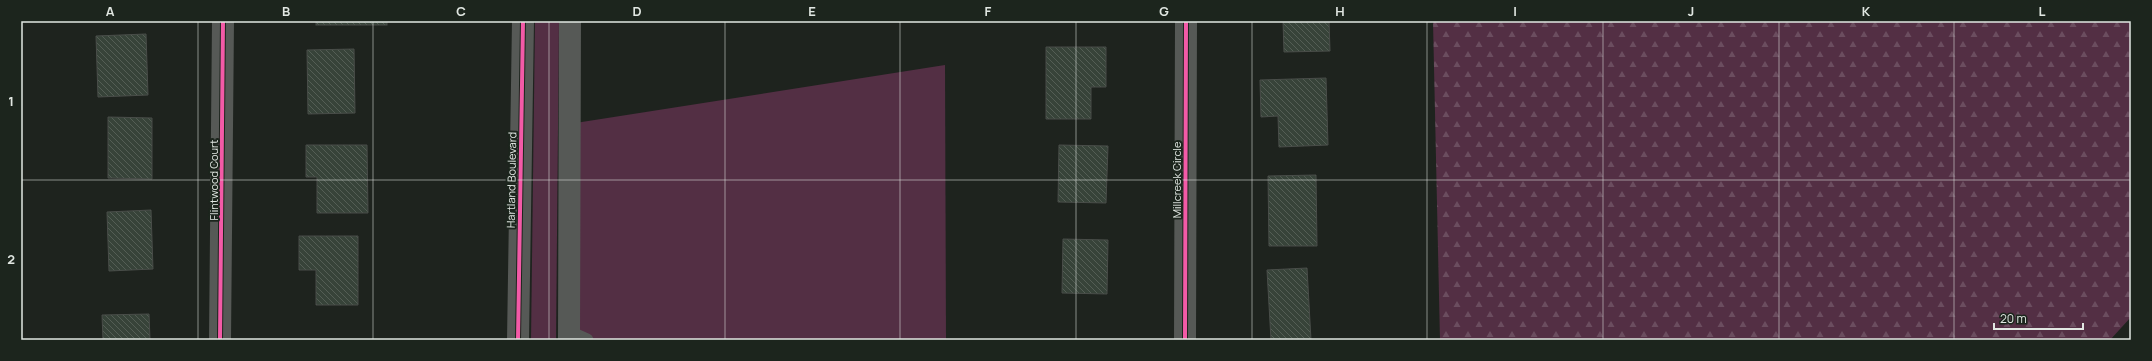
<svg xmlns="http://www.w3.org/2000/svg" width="2152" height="361" viewBox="0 0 2152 361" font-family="Manrope,sans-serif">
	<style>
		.green { fill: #532f44 }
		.forest { fill: url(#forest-firs) }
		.building { fill: url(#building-back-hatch); stroke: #494d49 }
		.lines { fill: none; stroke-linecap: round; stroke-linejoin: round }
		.lane { stroke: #565956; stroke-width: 13 }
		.street { stroke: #565956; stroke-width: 22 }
		.cycleway-casing { stroke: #1c251d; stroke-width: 6 }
		.cycleway { stroke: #f35aa7; stroke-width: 4 }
		.grid { fill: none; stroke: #e1e7e2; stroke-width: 1; stroke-opacity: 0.55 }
		.labels { text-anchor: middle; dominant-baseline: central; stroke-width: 4; stroke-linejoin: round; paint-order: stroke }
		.street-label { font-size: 11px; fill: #e1e7e2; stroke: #1c251d }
		.neatline { fill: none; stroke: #e1e7e2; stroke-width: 1.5 }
		.grid-label { font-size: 13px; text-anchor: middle; font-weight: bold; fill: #e1e7e2 }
	</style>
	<defs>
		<pattern id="forest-firs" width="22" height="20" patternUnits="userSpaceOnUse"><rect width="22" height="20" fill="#532f44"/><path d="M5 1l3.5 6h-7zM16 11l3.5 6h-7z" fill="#6b4d5f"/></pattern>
		<pattern id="building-back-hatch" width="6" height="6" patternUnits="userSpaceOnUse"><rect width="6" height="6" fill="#374339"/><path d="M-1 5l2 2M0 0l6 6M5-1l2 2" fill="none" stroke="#545e55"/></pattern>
	</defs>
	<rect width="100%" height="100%" fill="#1e231e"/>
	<g class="green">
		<path d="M535,21H559L556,340H531Z"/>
		<path d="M945,65L946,340H569V124Z"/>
	</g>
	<path class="forest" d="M1433,21H2131V317L2110,340H1440Z"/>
	<g class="building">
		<rect x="316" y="21" width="71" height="4"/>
		<path d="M1283,21H1329L1330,51L1284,52Z"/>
		<path d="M146,34L148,95L98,97L96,36Z"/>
		<path d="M1046,47H1106V87H1091V119H1046Z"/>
		<path d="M354,49L355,113L308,114L307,50Z"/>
		<path d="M1326,78L1328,145L1279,147L1278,116L1261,117L1260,80Z"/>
		<path d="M108,117L152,118V179L108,178Z"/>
		<path d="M306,145H367L368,213H317V177H306Z"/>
		<path d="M1059,145L1108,146L1106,203L1058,202Z"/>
		<path d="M1316,175L1317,246H1269L1268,176Z"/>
		<path d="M151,210L153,269L109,271L107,212Z"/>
		<path d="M299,236H358V305H316V270H299Z"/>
		<path d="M1063,239L1108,240L1107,294L1062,293Z"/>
		<path d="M1307,268L1311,340H1271L1267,270Z"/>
		<path d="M149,314L150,340H103L102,315Z"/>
	</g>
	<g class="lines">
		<path class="lane" d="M569,332L587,340"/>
		<g class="street">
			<path d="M220,340L223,21"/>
			<path d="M518,340L523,21"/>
			<path d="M569,340L570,21"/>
			<path d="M1185,340L1186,21"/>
		</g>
		<g class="cycleway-casing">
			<g id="cycleway">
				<path d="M220,340L223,21"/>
				<path d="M518,340L523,21"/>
				<path d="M1185,340L1186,21"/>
			</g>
		</g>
		<use href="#cycleway" class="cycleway"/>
	</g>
	<path class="grid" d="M198,21V340M373,21V340M549,21V340M725,21V340M900,21V340M1076,21V340M1252,21V340M1427,21V340M1603,21V340M1779,21V340M1954,21V340M21,180H2131"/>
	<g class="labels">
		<g class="street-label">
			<text transform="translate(213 180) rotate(-90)">Flintwood Court</text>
			<text transform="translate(511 180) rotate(-89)">Hartland Boulevard</text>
			<text transform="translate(1176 180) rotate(-90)">Millcreek Circle</text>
		</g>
	</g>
	<rect width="2152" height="361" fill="none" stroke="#1c251d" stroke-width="44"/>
	<path d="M1994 323v6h89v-6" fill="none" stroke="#e1e7e2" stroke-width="2"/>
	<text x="2000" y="323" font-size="12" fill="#e1e7e2" stroke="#1c251d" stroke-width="3" paint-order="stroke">20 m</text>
	<rect x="22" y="22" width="2108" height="317" class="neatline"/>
	<g class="grid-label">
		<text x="110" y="16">A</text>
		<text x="286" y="16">B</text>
		<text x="461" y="16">C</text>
		<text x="637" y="16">D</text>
		<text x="812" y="16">E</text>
		<text x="988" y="16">F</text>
		<text x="1164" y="16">G</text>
		<text x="1340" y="16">H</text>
		<text x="1515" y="16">I</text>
		<text x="1691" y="16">J</text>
		<text x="1866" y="16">K</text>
		<text x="2042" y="16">L</text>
		<text x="11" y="106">1</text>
		<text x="11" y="264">2</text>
	</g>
</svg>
